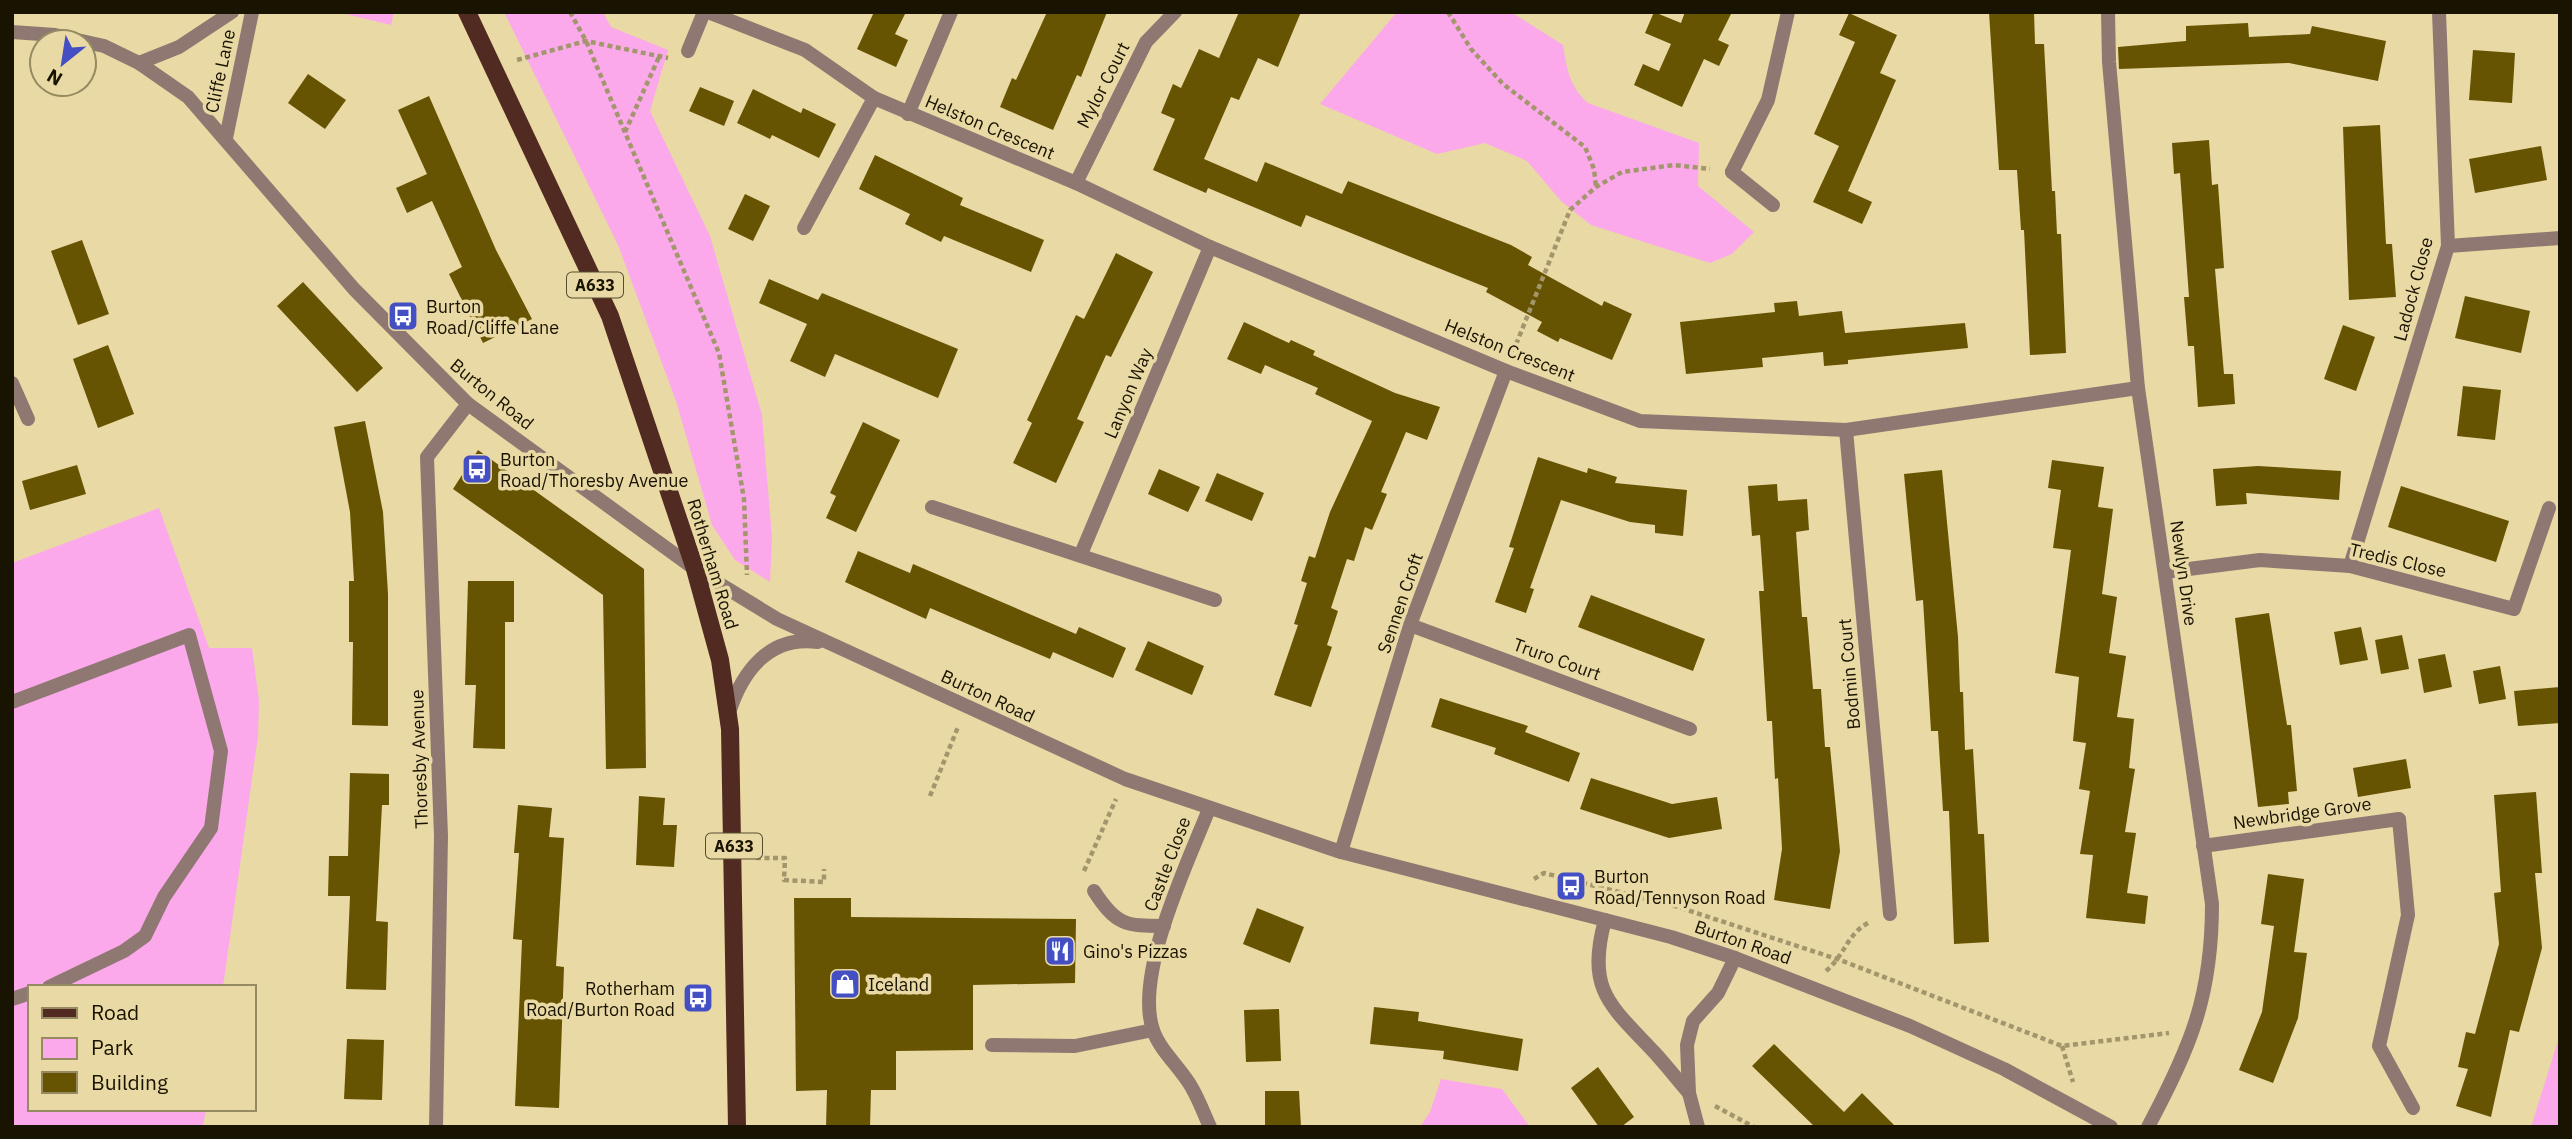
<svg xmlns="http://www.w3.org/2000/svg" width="2572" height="1139" viewBox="0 0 2572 1139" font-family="'IBM Plex Sans',sans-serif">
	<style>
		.green { fill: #fca9ec }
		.building { fill: #675402 }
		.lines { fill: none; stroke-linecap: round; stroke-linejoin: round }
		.path { stroke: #a3966d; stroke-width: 4.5; stroke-dasharray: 5 3.5; stroke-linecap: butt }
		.service { stroke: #907872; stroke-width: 14 }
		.minor { stroke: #907872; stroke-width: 14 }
		.tertiary { stroke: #907872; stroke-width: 14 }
		.primary { stroke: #512a21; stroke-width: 18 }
		.labels { text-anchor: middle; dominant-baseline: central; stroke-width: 7; stroke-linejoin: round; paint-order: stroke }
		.shield { fill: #e9d9a4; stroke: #574e32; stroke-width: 2 }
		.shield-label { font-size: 16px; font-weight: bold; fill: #191301 }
		.street-label { font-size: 18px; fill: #191301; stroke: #e9d9a4 }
		.poi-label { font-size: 18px; fill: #191301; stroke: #e9d9a4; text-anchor: start }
	</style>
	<rect width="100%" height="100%" fill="#e9d9a4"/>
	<g class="green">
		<path d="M337,12H394L391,25Z"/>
		<path d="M504,12H603L611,27L668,50L650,111L710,236L762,415L772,538L770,582L735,560L712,525L676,401L618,245Z"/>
		<path d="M1397,12H1511L1563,45C1567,69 1569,86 1588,103L1699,143L1698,186L1754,232L1732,254L1710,263L1591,225L1561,201L1527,161L1485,143L1437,154L1320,104Z"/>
		<path d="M159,508L209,648H252L259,701L258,736L223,987H30V1109H206L203,1127H12V563Z"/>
		<path d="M2560,1034V1127H2531Z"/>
		<path d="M1441,1079L1502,1089L1530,1127H1420L1430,1112Z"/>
	</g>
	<g class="building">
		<path d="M874,12H906L895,34L908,40L896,67L857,49Z"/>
		<path d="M1047,12H1107L1081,77L1077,75L1053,130L1000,107L1012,78L1016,80Z"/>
		<path d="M1239,12H1301L1278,67L1258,58L1239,100L1231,97L1204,159L1257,182L1265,162L1342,194L1348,181L1511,245L1532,257L1528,265L1602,306L1604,301L1632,314L1612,360L1560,338L1558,342L1537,331L1542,322L1486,292L1488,288L1306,215L1301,227L1208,188L1206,193L1153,170L1175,119L1161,113L1173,84L1181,88L1199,49L1219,58Z"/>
		<path d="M1654,12L1681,23L1685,12H1732L1718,40L1729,45L1719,66L1704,59L1682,107L1634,85L1643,64L1659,71L1671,44L1645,33Z"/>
		<path d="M1989,12H2034L2035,44H2044L2052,191H2055L2057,234H2061L2066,353L2030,355L2024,230H2021L2017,170H1999Z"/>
		<path d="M1849,13L1897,35L1880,73L1896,80L1848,191L1872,202L1862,224L1813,202L1839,146L1814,134L1855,42L1839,35Z"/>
		<path d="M2248,23L2249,37L2310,34L2312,26L2386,41L2378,81L2289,63L2119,69L2118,47L2186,41V26Z"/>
		<path d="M2473,50L2515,53L2512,103L2469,100Z"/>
		<path d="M308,74L346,100L325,129L288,103Z"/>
		<path d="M700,87L734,101L724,126L689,111Z"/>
		<path d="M753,89L801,113L803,108L836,124L819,158L772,135L770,139L737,123Z"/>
		<path d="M429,96L496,250L532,319L483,343L449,274L462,267L432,201L407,213L396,188L427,174L398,110Z"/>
		<path d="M2380,125L2386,244H2392L2396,297L2349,300L2343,127Z"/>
		<path d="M2209,140L2212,185L2218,184L2224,268L2215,269L2224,374H2233L2235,404L2198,407L2194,346H2188L2184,297H2189L2180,173L2174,174L2172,143Z"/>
		<path d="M2541,146L2547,180L2475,193L2469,159Z"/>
		<path d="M875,155L963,198L960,205L1044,240L1031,272L944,236L941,242L905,224L910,214L859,189Z"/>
		<path d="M745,194L770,206L753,241L728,229Z"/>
		<path d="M82,240L109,314L78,325L51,251Z"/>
		<path d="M1116,253L1153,272L1111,357L1106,355L1077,419L1084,422L1056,483L1013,463L1032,423L1027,420L1076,315L1084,319Z"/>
		<path d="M769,279L818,300L822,293L958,349L938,398L835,354L825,377L790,361L807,324L759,303Z"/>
		<path d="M303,282L383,368L357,392L277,306Z"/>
		<path d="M2465,296L2530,311L2521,353L2455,338Z"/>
		<path d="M1797,301L1799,316L1842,311L1845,333L1965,323L1968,348L1848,360V364L1824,366L1823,352L1762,358L1763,367L1686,374L1680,322L1775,312L1774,303Z"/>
		<path d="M1244,322L1289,343L1291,340L1315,351L1313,355L1395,393L1440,407L1427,440L1406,432L1381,492L1387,494L1372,530L1365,527L1354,561L1347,559L1331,608L1338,611L1327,645L1332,647L1311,707L1274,695L1298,625L1294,624L1307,583L1301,581L1309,556L1315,558L1330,512L1372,421L1315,394L1318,388L1265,365L1261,374L1227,359Z"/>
		<path d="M2343,325L2375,337L2356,391L2324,379Z"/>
		<path d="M108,345L134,414L98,428L73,359Z"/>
		<path d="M2463,386L2501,390L2495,440L2457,436Z"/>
		<path d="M365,421L383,512L388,594V726L352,725L353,642H349V581H354L350,512L334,427Z"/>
		<path d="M863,422L900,440L856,532L826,518L836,496L830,493Z"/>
		<path d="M478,450L644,569L646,768L606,769L603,595L453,489Z"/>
		<path d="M1538,457L1587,473L1588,468L1617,477L1615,483L1687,490L1683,536L1655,533V525L1630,522L1561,500L1530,588L1534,589L1526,613L1495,602L1514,548L1509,547Z"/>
		<path d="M2052,460L2104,467L2098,507L2113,509L2102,594L2117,597L2109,653L2126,656L2117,717L2134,719L2129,768L2135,769L2125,832L2136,833L2127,893L2148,896L2145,924L2086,918L2093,855L2080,854L2090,791L2079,789L2086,743L2073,741L2079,677L2055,673L2071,550L2053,548L2061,490L2048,488Z"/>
		<path d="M77,465L86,494L30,510L22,481Z"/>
		<path d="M2258,466L2341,471L2339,500L2246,493L2247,504L2216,506L2213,469Z"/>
		<path d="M1159,469L1200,487L1188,512L1148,494Z"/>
		<path d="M1942,470L1958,637L1960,692H1963L1965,750L1973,749L1978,834H1984L1989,942L1954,944L1949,811H1943L1938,731H1931L1923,600L1916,601L1904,474Z"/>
		<path d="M1217,473L1264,493L1252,521L1205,501Z"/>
		<path d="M1777,484L1778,501L1807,499L1809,530L1796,532L1802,617H1807L1813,689H1821L1825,747H1830L1840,851L1830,909L1774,900L1782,849L1778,778L1775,779L1772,721H1767L1759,591H1764L1760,535L1752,536L1748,486Z"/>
		<path d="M2401,486L2509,521L2496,562L2388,527Z"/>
		<path d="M858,551L910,573L913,564L1076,634L1079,627L1126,648L1113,678L1053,652L1050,659L930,608L926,619L845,582Z"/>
		<path d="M468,581H514V622H505V749L473,748L476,685H465Z"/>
		<path d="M1591,595L1705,639L1693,671L1578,627Z"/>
		<path d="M2269,613L2287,725H2291L2297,791L2288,792L2289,804L2258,807L2235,618Z"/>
		<path d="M2361,627L2368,660L2340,665L2334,632Z"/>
		<path d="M2402,635L2409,669L2381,674L2375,640Z"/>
		<path d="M1148,641L1204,666L1192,695L1135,670Z"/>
		<path d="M2445,654L2452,687L2424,693L2418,659Z"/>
		<path d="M2500,666L2506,699L2479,704L2473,671Z"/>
		<path d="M2560,687V723L2518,726L2514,691Z"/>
		<path d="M1440,698L1528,726L1525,732L1580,753L1569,782L1494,754L1496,748L1431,727Z"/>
		<path d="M2406,759L2411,788L2358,797L2353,768Z"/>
		<path d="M350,773L389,774V805H382L376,921L388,922L386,990L346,989L350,896H328L329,856H348Z"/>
		<path d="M1591,778L1672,804L1717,797L1722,829L1669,838L1580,809Z"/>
		<path d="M2536,792L2542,873H2535L2542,948L2519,1032L2510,1030L2491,1117L2456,1106L2468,1069L2458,1067L2466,1032L2475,1034L2499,944L2494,893L2501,892L2494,795Z"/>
		<path d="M639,796L665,798L663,825H677L674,867L636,865Z"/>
		<path d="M518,805L552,808L549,837L564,838L556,966L564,967L559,1108L515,1106L522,940L513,939L519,853H514Z"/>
		<path d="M2268,874L2304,879L2294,952L2307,953L2298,1018L2273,1083L2239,1070L2262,1012L2274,926L2261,924Z"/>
		<path d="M794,898H851V917L1076,919L1075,983L973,985V1050L896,1051V1090H871L870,1127H826L827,1090L796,1091Z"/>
		<path d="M1257,908L1304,927L1290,963L1243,944Z"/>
		<path d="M1374,1007L1419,1012L1418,1021L1523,1039L1518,1071L1443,1059L1444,1051L1370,1044Z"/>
		<path d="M1279,1009L1281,1061L1246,1062L1244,1010Z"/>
		<path d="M347,1039L384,1040L382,1100L344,1099Z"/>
		<path d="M1774,1044L1844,1112L1862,1093L1896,1127H1815L1752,1066Z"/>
		<path d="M1598,1067L1634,1117L1621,1127H1599L1571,1088Z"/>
		<path d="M1265,1091H1299L1301,1127H1265Z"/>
	</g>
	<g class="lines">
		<g class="path">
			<path d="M570,12L586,41L719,353L744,499L747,575"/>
			<path d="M1448,12L1471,49L1503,84L1585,147L1594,169L1596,187"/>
			<path d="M517,60L586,41L668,58"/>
			<path d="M625,132L659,57"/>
			<path d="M1513,352L1570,210L1596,187L1622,172L1674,165L1710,169"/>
			<path d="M930,796L958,727"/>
			<path d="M756,858H785L784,880L824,882V869"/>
			<path d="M1084,871L1116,799"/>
			<path d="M1534,879L1544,873L1678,907L1840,960L2062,1046L2169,1033"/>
			<path d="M1826,971C1846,954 1847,933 1870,922"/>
			<path d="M2062,1046L2073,1082"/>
			<path d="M1715,1106L1754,1127"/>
		</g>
		<g class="service">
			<path d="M1732,172L1773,205"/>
			<path d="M12,702L189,635L221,751L211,828L164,897L145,936L124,951L49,987"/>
			<path d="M1094,891C1116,925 1125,926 1164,926"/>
			<path d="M12,999L30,993"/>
			<path d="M992,1045L1075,1046L1153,1030"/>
		</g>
		<g class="minor">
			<path d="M708,12L805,50L874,98L1076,183L1210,247L1506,371L1640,421L1846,430L2138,388"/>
			<path d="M2108,12L2109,62L2138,388L2212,904C2212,996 2191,1046 2148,1127"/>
			<path d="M688,51L704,12"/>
			<path d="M139,63L179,47L232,12"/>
			<path d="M908,114L951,12"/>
			<path d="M226,138L252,12"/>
			<path d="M1732,172L1768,100L1788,12"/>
			<path d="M1076,183L1146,42L1175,12"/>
			<path d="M804,228L874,98"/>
			<path d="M2448,246L2560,238"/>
			<path d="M12,383L28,419"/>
			<path d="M1846,430L1890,914"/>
			<path d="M932,507L1215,600"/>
			<path d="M1081,554L1210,247"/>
			<path d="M2350,566L2448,246L2439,12"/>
			<path d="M2165,572L2260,560L2350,566L2514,609L2549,508"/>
			<path d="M1410,625L1690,729"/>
			<path d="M1209,809C1188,862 1134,974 1153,1030C1160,1051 1181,1068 1192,1088C1199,1100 1204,1114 1210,1127"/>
			<path d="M2203,846L2399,819L2408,915L2379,1046L2413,1108"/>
			<path d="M1341,852L1410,625L1506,371"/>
			<path d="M1605,920C1586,990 1610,1005 1654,1052C1666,1065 1677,1079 1689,1093"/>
			<path d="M436,1127L441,836L427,457L468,404"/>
			<path d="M1698,1127L1689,1093L1687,1045L1693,1021L1718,993L1735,958"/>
		</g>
		<g class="tertiary">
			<path d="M12,32L55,35L104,46L139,63L188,97L354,289L468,404L695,569L777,619L1125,779L1341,852L1671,937L1735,958L1910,1026L2004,1069L2111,1127"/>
			<path d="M729,713C742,672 769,635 818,642"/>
		</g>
		<path class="primary" d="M467,12L610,316L695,569L720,660L730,729L737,1127"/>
	</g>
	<defs>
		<g id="bus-square" transform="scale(1.575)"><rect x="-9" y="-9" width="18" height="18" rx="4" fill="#444fc3" stroke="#e9d9a4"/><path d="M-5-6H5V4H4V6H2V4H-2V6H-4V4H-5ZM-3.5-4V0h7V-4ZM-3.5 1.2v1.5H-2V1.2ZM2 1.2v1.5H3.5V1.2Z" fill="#fff"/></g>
		<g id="restaurant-square" transform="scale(1.575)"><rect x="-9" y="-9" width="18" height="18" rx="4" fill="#444fc3" stroke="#e9d9a4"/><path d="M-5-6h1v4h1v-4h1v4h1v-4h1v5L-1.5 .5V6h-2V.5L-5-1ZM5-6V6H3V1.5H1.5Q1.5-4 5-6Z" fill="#fff"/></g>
		<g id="shop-square" transform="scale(1.575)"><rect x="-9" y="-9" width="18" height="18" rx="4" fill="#444fc3" stroke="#e9d9a4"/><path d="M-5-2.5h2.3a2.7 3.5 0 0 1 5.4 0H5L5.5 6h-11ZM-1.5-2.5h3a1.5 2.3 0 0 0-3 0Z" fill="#fff"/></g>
	</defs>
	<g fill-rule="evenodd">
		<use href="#bus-square" x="403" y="316"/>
		<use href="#bus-square" x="477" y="469"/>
		<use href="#bus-square" x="1571" y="886"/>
		<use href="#restaurant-square" x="1060" y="951"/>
		<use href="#shop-square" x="845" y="984"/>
		<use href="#bus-square" x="698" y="998"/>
	</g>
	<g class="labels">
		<g class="shield">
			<rect x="567" y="272.5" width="56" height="25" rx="5"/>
			<rect x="706" y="833.5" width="56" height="25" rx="5"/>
		</g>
		<g class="shield-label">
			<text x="595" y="285">A633</text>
			<text x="734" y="846">A633</text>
		</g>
		<g class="street-label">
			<text transform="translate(220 71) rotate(-78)">Cliffe Lane</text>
			<text transform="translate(1103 85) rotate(-63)">Mylor Court</text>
			<text transform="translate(990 127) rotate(23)">Helston Crescent</text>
			<text transform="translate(2413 289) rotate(-75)">Ladock Close</text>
			<text transform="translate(1510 350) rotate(22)">Helston Crescent</text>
			<text transform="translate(1128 393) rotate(-67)">Lanyon Way</text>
			<text transform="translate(492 394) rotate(39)">Burton Road</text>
			<text transform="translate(2398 560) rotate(13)">Tredis Close</text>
			<text transform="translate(713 564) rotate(73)">Rotherham Road</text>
			<text transform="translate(2184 573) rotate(82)">Newlyn Drive</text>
			<text transform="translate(1400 603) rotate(-71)">Sennen Croft</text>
			<text transform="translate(1557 659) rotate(20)">Truro Court</text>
			<text transform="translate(1849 674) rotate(-95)">Bodmin Court</text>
			<text transform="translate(988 696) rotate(25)">Burton Road</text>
			<text transform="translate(419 759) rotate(-92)">Thoresby Avenue</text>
			<text transform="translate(2302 813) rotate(-8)">Newbridge Grove</text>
			<text transform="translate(1167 864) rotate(-69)">Castle Close</text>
			<text transform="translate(1743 942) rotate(19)">Burton Road</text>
		</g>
		<g class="poi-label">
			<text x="426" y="306">Burton<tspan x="426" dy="21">Road/Cliffe Lane</tspan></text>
			<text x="500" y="459">Burton<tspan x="500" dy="21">Road/Thoresby Avenue</tspan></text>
			<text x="1594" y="876">Burton<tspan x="1594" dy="21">Road/Tennyson Road</tspan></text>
			<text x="1083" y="951">Gino's Pizzas</text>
			<text x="868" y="984">Iceland</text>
			<text x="675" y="988" text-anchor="end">Rotherham<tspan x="675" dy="21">Road/Burton Road</tspan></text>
		</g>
	</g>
	<rect width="2572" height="1139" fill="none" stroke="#191301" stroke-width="28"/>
	<rect x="28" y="985" width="228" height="126" fill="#e9d9a4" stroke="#968a63" stroke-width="2"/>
	<rect x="42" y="1008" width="35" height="10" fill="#512a21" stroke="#968a63" stroke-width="2"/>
	<text x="91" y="1020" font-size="21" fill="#191301">Road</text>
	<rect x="42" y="1038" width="35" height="21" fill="#fca9ec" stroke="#968a63" stroke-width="2"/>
	<text x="91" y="1055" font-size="21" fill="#191301">Park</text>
	<rect x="42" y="1072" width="35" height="21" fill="#675402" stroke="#968a63" stroke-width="2"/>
	<text x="91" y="1090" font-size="21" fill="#191301">Building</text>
	<g transform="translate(63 63) rotate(210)"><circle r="33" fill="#e9d9a4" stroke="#968a63" stroke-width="2"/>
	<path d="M0-5L12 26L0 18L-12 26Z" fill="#444fc3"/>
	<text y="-10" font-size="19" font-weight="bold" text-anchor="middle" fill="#191301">N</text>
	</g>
</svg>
